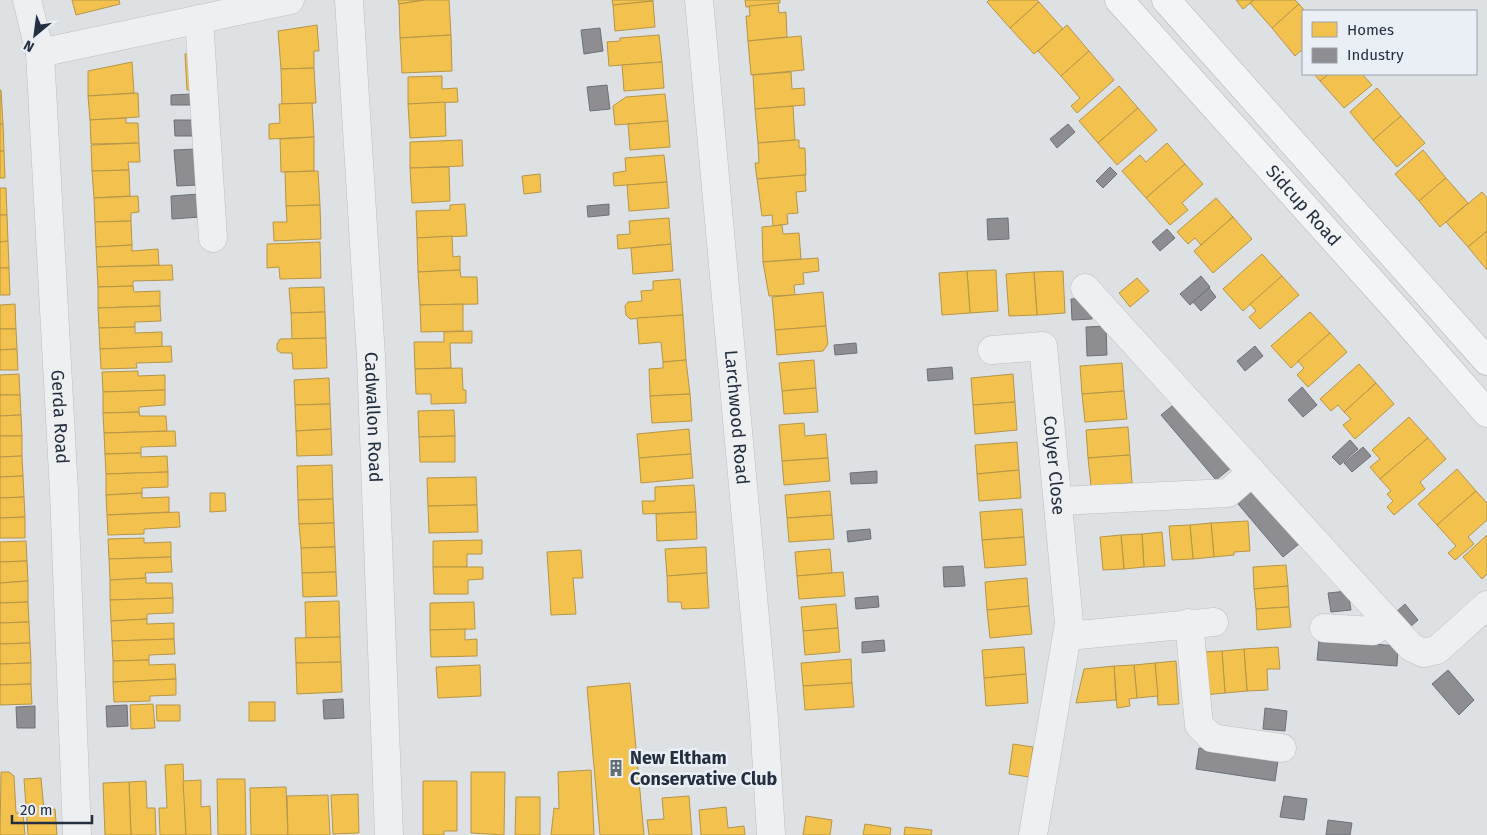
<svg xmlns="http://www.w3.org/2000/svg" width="1487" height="835" viewBox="0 0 1487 835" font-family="'Fira Sans',sans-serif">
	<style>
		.homes { fill: #f2c14e; stroke: #b49549 }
		.industry { fill: #8d8d92; stroke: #6d7079 }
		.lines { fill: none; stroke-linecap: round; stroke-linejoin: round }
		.minor-casing { stroke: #bcbfc2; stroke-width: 29 }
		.highway-casing { stroke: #b0b4b9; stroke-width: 29 }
		.minor { stroke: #edeff1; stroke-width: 28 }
		.highway { stroke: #f2f4f5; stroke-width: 28 }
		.labels { text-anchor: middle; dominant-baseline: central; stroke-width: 5; stroke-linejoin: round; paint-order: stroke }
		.street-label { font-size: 18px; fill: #232e3e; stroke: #eaeff5 }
		.poi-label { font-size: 18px; font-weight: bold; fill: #232e3e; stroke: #eaeff5; text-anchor: start }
	</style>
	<rect width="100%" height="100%" fill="#dee1e4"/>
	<g class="homes">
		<path d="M72,0H119L120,4L76,15Z"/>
		<path d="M398,0H425L399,4Z"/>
		<path d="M425,0H449L451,35L400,38L399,4Z"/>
		<path d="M612,0H653V1L613,5Z"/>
		<path d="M745,0H780V3L746,7Z"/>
		<path d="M989,0H1037L1039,2L1010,28L987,2Z"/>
		<path d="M1236,0H1254L1243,9Z"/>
		<path d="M1254,0H1295L1299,4L1272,28L1250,3Z"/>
		<path d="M653,1L655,27L615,31L613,5Z"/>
		<path d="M1039,2L1063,29L1034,54L1010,28Z"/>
		<path d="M778,3L779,13L786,12L787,37L748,41L746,16H750L749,6Z"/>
		<path d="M1299,4L1305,11L1303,49L1295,56L1272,28Z"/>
		<path d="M317,25L319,51H314V68L281,69L278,31Z"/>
		<path d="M1067,25L1089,51L1061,76L1038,51Z"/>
		<path d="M451,35L452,71L402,73L400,38Z"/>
		<path d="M659,35L662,62L609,66L607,42L620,41V38Z"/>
		<path d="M801,36L804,70L751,75L748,41Z"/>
		<path d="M1089,51L1114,80L1077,113L1071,106L1080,98L1061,76Z"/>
		<path d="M198,53L201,90H187L185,54Z"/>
		<path d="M132,62L134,93L88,96V71Z"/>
		<path d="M662,62L664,88L624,91L622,65Z"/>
		<path d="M314,68L316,103L282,104L281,69Z"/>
		<path d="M791,72L792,89L804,88L805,105L755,109L753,75Z"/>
		<path d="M1314,74H1329L1320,81Z"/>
		<path d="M1329,74H1362L1372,85L1344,108L1320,81Z"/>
		<path d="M442,76V89L457,88L458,102L408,104V77Z"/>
		<path d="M1119,86L1138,108L1098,143L1079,121Z"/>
		<path d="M1377,88L1401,116L1373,140L1350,112Z"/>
		<path d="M0,90H1L3,124H0Z"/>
		<path d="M138,93L139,117L90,120L88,96Z"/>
		<path d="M665,94L668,121L615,125L613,106L626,97Z"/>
		<path d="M445,102L446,136L410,138L408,104Z"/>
		<path d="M312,103L314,137L269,139V124L280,123L279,104Z"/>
		<path d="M793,106L795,140L758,143L755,109Z"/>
		<path d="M1138,108L1157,130L1117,165L1098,143Z"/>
		<path d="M1401,116L1425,143L1397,167L1373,140Z"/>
		<path d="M126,118V123H138L139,143L91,144L90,120Z"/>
		<path d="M668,121L670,147L630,150L628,124Z"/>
		<path d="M0,124H3L4,151H0Z"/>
		<path d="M314,137V171L281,172L280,139Z"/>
		<path d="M462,140L463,166L410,168V142Z"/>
		<path d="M795,140H799V148H805L806,175L757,179L755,163H759L758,143Z"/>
		<path d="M139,143L140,162H128L129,170L92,171L91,145Z"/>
		<path d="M1167,143L1185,164L1146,198L1122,171L1140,155L1146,162Z"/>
		<path d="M1423,150L1446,178L1419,201L1395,174Z"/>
		<path d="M0,151H4L5,178H0Z"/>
		<path d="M664,155L667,182L614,186L613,173L626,171L625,158Z"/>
		<path d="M1185,164L1203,184L1182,203L1188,210L1170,225L1146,198Z"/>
		<path d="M449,167L450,201L412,203L410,168Z"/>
		<path d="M129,170L130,196L94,198L92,171Z"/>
		<path d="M318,171L320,205L286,206L285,172Z"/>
		<path d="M540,174L541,192L524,194L522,176Z"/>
		<path d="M805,175L806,191L796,192L798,213L787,214L788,224L773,226L772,215L762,216L757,179Z"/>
		<path d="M1446,178L1468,203L1440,227L1419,201Z"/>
		<path d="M667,182L669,208L629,211L627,185Z"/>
		<path d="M0,188H6L7,215H0Z"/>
		<path d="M1482,192L1487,198V231L1468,247L1446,222Z"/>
		<path d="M138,196L139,212L131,213V221L95,222L94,198Z"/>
		<path d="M1216,198L1233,217L1201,245L1195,238L1188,244L1177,232Z"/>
		<path d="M465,204L467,236L417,238L416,211L450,210V205Z"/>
		<path d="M320,205L321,239L274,241L273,222H287L286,206Z"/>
		<path d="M0,215H7L8,241L0,242Z"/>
		<path d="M1233,217L1252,239L1213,273L1194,251Z"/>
		<path d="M669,218L671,244L618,249L617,235L630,234L629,221Z"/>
		<path d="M131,221L132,245L96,247L95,222Z"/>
		<path d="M782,225L783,234L799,233L801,259L763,262L762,227Z"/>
		<path d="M1487,231V270L1468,247Z"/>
		<path d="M452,236L453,257L460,256V270L418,272L417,238Z"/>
		<path d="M8,241L9,268H0V242Z"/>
		<path d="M320,242L321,278L280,279L279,267L267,268V244Z"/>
		<path d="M671,244L673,271L633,274L631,248Z"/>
		<path d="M132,245V251L158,249L159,265L97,267L96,247Z"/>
		<path d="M1262,254L1282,276L1243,311L1223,289Z"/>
		<path d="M818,258L819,271L803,273L804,284L794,285L795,295L769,296L763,262Z"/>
		<path d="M172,265L173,280L133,281V286L98,287L97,267Z"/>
		<path d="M0,268H9L10,295H0Z"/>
		<path d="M460,270L461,277H477L478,304L420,305L418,272Z"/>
		<path d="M996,270L998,311L970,313L967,271Z"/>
		<path d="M967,271L970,313L942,315L939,273Z"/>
		<path d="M1063,271L1065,313L1037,315L1034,272Z"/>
		<path d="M1034,272L1037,315L1009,316L1006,274Z"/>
		<path d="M1282,276L1299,295L1260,329L1249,317L1256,311L1250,304Z"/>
		<path d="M1137,278L1149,291L1130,307L1119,293Z"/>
		<path d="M680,279L683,315L630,319L626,315L625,306L628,302L642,301L641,291L653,290V281Z"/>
		<path d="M133,286L134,292L160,291V306L98,308V287Z"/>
		<path d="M324,287L325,312L291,313L289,288Z"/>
		<path d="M823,292L826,326L775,330L772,297Z"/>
		<path d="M15,304L16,329H0V305Z"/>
		<path d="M463,304V331L421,332L420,305Z"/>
		<path d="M160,306L161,321L135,322V327L99,328L98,308Z"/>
		<path d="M325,312L326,338L292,339L291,313Z"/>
		<path d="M1310,312L1330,333L1291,368L1271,346Z"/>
		<path d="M683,315L686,360L663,362L661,342L639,344L637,318Z"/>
		<path d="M826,326L828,344L823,351L777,355L775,330Z"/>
		<path d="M135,327V333L162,332V347L100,349L99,328Z"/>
		<path d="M0,329H16L17,349L0,350Z"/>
		<path d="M472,331V343H450L451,368L415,369L414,342H444V332Z"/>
		<path d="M1330,333L1347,352L1308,387L1297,375L1304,368L1298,361Z"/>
		<path d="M326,338L327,368L293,369L292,353H281L277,350V344L280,339Z"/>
		<path d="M171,346L172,362L136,363L137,368L101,369L100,349Z"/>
		<path d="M17,349L18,370H0V350Z"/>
		<path d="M686,360L690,394L650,396L649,369L663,368V362Z"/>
		<path d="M814,360L816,388L782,391L779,363Z"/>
		<path d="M1122,363L1124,391L1082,394L1080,366Z"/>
		<path d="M1359,364L1376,383L1344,412L1338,405L1331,411L1320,399Z"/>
		<path d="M462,368L463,390H466V403L431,404V394H416L415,369Z"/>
		<path d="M138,371V376L165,375V390L103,392L102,372Z"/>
		<path d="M19,374L20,395H0V375Z"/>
		<path d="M1013,374L1015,402L973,405L971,378Z"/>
		<path d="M329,378L330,404L295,405L294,380Z"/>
		<path d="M1376,383L1394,404L1355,439L1343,425L1351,419L1344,412Z"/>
		<path d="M816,388L818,412L784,414L782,391Z"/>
		<path d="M165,390V405L139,407V412L103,413V392Z"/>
		<path d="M1124,391L1127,419L1085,422L1082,394Z"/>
		<path d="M690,394L692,421L652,423L650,396Z"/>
		<path d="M0,395H20L21,415L0,416Z"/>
		<path d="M1015,402L1017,430L975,434L973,405Z"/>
		<path d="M330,404L331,429L296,431L295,405Z"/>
		<path d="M454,410L455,436L419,437L418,411Z"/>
		<path d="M139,412L140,416H166L167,431L104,433L103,413Z"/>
		<path d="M21,415L22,436H0V416Z"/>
		<path d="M1409,417L1428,438L1380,479L1370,467L1380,459L1372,450Z"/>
		<path d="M804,423L805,436L826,434L828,458L782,461L779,425Z"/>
		<path d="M1128,427L1130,455L1088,458L1086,430Z"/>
		<path d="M331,429L332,455L297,456L296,431Z"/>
		<path d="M689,429L691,454L639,458L637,434Z"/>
		<path d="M175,431L176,446L141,447V453L105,454L104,433Z"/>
		<path d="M0,436H22V456L0,457Z"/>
		<path d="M455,436V462H420L419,437Z"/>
		<path d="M1428,438L1446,459L1420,482L1425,489L1394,515L1387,507L1393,501L1387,494L1391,491L1380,479Z"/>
		<path d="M1017,442L1019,470L977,474L975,445Z"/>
		<path d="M141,453V457L167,456L168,472L106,474L105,454Z"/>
		<path d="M691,454L693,478L641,483L639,458Z"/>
		<path d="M1130,455L1132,483L1091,486L1088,458Z"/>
		<path d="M22,456L23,476L0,477V457Z"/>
		<path d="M828,458L830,481L784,485L782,461Z"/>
		<path d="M332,465L333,499L298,500L297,466Z"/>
		<path d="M1457,469L1476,491L1437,525L1418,504Z"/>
		<path d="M1019,470L1021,498L979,501L977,474Z"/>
		<path d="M168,472V487L142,488V493L106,495V474Z"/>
		<path d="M23,476L24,497L0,498V477Z"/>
		<path d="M476,477L477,505L428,506L427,478Z"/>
		<path d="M694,485L696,512L643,514L642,501H655V487Z"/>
		<path d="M830,491L832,515L787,518L785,495Z"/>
		<path d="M1476,491L1487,503V520L1468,537L1474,544L1455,560L1448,553L1456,546L1437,525Z"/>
		<path d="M142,493V498L169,497V512L107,515L106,495Z"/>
		<path d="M210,493H225L226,511L210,512Z"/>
		<path d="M24,497L25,517L0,518V498Z"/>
		<path d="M333,499L334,523L299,524L298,500Z"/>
		<path d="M477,505L478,532L429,533L428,506Z"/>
		<path d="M1022,509L1024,537L982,540L980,512Z"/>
		<path d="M179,512L180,527L144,529V534L108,535L107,515Z"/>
		<path d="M696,512L697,539L657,541L656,514Z"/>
		<path d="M832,515L834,539L789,542L787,518Z"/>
		<path d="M25,517V538H0V518Z"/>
		<path d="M1248,521L1250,551L1234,552V555L1214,557L1211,523Z"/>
		<path d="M334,523L335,547L301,548L299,524Z"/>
		<path d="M1211,523L1214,557L1193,559L1190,525Z"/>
		<path d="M1190,525L1193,559L1172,560L1169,526Z"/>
		<path d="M1162,532L1165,566L1144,567L1142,534Z"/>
		<path d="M1142,534L1144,567L1124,569L1121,535Z"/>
		<path d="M1121,535L1124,569L1103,570L1100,537Z"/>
		<path d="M1487,535V574L1482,579L1463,557Z"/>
		<path d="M1024,537L1026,565L985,568L982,540Z"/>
		<path d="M144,538V543L171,542V557L109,559L108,539Z"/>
		<path d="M482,540V554H467V567H433V541Z"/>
		<path d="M26,541L27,561L0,562V542Z"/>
		<path d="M335,547L336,572L302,573L301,548Z"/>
		<path d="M706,547L707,573L667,576L665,549Z"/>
		<path d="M830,549L832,573L797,576L795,552Z"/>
		<path d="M581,550L583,578H573L576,614L551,615L547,552Z"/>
		<path d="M171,557L172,572L145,573L146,578L110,580L109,559Z"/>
		<path d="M27,561L28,581L0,583V562Z"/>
		<path d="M1286,565L1288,586L1254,589L1253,567Z"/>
		<path d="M433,567H483V579L468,580V594H434Z"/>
		<path d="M336,572L337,596L303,597L302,573Z"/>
		<path d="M843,572L845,596L799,599L797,576Z"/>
		<path d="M707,573L709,608L682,609L681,602H668L667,576Z"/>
		<path d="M146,578V583H172L173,598L110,600V580Z"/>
		<path d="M1027,578L1029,606L987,610L985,582Z"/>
		<path d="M28,581V602L0,603V583Z"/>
		<path d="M1288,586L1289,607L1256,609L1254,589Z"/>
		<path d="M173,598V613L147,614V619L111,621L110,600Z"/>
		<path d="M339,601L340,637L306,638L305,602Z"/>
		<path d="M28,602L29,622L0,623V603Z"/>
		<path d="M474,602L475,629L430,630V603Z"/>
		<path d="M836,604L838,628L803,631L801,607Z"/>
		<path d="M1029,606L1032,634L990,638L987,610Z"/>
		<path d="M1289,607L1291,627L1257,630L1256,609Z"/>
		<path d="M147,619V624L174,623V639L112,641L111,621Z"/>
		<path d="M29,622L30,643L0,644V623Z"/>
		<path d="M838,628L840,652L805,655L803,631Z"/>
		<path d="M465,629V640L477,639V656L431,657L430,630Z"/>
		<path d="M340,637L341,662L296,663L295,638Z"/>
		<path d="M174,639L175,654L149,655V660L113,661L112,641Z"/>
		<path d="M30,643L31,663L0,664V644Z"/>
		<path d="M1024,647L1026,674L984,678L982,650Z"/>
		<path d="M1278,647L1280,669H1267L1268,690L1247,691L1244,649Z"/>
		<path d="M1244,649L1247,691L1225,693L1222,651Z"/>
		<path d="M1222,651L1225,693L1204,695L1201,652Z"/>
		<path d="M851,659L852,683L803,686L801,663Z"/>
		<path d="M149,660V665L175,664L176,679L113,682V661Z"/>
		<path d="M1176,661L1179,704L1158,705L1155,663Z"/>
		<path d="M341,662L342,692L297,694L296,663Z"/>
		<path d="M31,663V684L0,685V664Z"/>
		<path d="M1155,663L1158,696L1137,698L1134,665Z"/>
		<path d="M480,665L481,696L438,698L436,667Z"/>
		<path d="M1134,665L1137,698L1129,699L1130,706L1117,708L1114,666Z"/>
		<path d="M1114,666L1116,700L1076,703L1084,669Z"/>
		<path d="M1026,674L1028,703L986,706L984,678Z"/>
		<path d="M176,679V695L150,696V701L114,702L113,682Z"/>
		<path d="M630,683L644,835H600L587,687Z"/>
		<path d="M852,683L854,707L805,710L803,686Z"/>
		<path d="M31,684L32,704L0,705V685Z"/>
		<rect x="249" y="702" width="26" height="19"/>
		<path d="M153,704L155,728L131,729L130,705Z"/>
		<path d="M156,705H180V721H157Z"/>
		<path d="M1013,744L1033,747L1029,777L1009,774Z"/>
		<path d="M183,764L186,835H160L159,808H167L165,765Z"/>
		<path d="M591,770L594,835H551L554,808L559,809L558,772Z"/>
		<path d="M1,772H9L14,776L16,813H23L25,835H0Z"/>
		<path d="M471,772H505L504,835L471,833Z"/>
		<path d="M41,778L44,810L55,809L57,835H28L24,779Z"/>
		<path d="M217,779H245L246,835H218Z"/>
		<path d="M201,780V807L210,806L211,835H186L183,781Z"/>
		<path d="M146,781L147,808H155L156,835H131L129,782Z"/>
		<path d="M423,781H457V831H444V835H423Z"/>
		<path d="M129,782L131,835H105L103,783Z"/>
		<path d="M286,787L288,835H251L250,788Z"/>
		<path d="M358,794L359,833L333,834L331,795Z"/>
		<path d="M328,795L330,835H288L287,796Z"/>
		<path d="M689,796L692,835H649L647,820L664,819L662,798Z"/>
		<path d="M516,797H540V835H515Z"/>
		<path d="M726,807L728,828L744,826L745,835H701L699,810Z"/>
		<path d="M806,816L832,820L830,835H803Z"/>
		<path d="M865,824L891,828L890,835H863Z"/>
		<path d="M905,827L932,830L931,835H904Z"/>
	</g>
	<g class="industry">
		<path d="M600,28L603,51L584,54L581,30Z"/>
		<path d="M607,85L610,109L590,111L587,87Z"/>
		<path d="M191,94V105H171V95Z"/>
		<path d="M174,120H195L196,136H175Z"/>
		<path d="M1068,124L1075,132L1057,148L1050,139Z"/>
		<path d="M196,149L198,185L177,186L174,150Z"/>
		<path d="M1110,167L1117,174L1103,188L1096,181Z"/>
		<path d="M199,194L200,217L172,219L171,196Z"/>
		<path d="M609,204V215L588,217L587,206Z"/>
		<path d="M1008,218L1009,239L988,240L987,219Z"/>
		<path d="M1167,229L1175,238L1160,251L1152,242Z"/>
		<path d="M1201,276L1210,287L1190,305L1180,294Z"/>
		<path d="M1209,288L1216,297L1201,311L1193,302Z"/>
		<path d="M1091,298L1092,319L1072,320L1071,299Z"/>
		<path d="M1106,326L1107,355L1087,356L1086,327Z"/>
		<path d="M856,343L857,353L835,355L834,345Z"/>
		<path d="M1255,346L1263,356L1245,371L1237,361Z"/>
		<path d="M952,367L953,379L928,381L927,369Z"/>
		<path d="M1302,387L1317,405L1303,417L1288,400Z"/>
		<path d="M1177,402L1232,467L1216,480L1161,415Z"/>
		<path d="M1350,440L1358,449L1340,465L1332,457Z"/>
		<path d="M1363,447L1371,456L1352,472L1344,463Z"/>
		<path d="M877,471V483L851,484L850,473Z"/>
		<path d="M1249,484L1299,544L1283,557L1233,498Z"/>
		<path d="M870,529L871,539L848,542L847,531Z"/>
		<path d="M963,566L965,586L944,587L943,567Z"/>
		<path d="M1348,591L1351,610L1331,612L1328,593Z"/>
		<path d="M878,596L879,607L856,609L855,598Z"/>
		<path d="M1405,604L1418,620L1410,627L1396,612Z"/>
		<path d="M884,640L885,651L862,653V642Z"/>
		<path d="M1319,640L1398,646L1397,666L1317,660Z"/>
		<path d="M1448,670L1474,700L1459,715L1432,684Z"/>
		<path d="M343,699L344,718L324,719L323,700Z"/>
		<path d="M127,705L128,726L107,727L106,706Z"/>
		<path d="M35,706V728H17L16,707Z"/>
		<path d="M1265,708L1287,711L1285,731L1263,729Z"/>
		<path d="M1199,748L1278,760L1275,781L1196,769Z"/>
		<path d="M1284,796L1307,799L1304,820L1280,817Z"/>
		<path d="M1328,820L1352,823L1350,835H1326Z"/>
	</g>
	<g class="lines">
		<g class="minor-casing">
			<g id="minor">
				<path id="s1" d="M27,0L40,53L64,492L77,835"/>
				<path id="s2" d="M349,0L371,357L389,835"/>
				<path id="s3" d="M699,0L764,718L771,835"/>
				<path d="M199,19L213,238"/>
				<path d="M40,53L290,0"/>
				<path d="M1085,288L1252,472"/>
				<path id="s4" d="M992,350L1043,346L1069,623L1033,835"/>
				<path d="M1059,501L1228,493L1252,472L1411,647L1423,653L1437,650L1487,605"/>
				<path d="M1189,623L1199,725L1212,738L1282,748"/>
				<path d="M1324,628L1373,631L1387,621"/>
				<path d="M1068,636L1214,622"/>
			</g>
		</g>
		<g class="highway-casing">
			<g id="highway">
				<path id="s5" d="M1119,0L1398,311L1487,413"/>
				<path d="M1166,0L1487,361"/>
			</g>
		</g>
		<use href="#minor" class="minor"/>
		<use href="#highway" class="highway"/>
	</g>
	<defs>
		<g id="building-bare" transform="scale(1.35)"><path d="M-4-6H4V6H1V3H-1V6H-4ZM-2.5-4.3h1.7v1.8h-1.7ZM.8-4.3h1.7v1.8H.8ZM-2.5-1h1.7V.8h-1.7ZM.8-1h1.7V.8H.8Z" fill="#646d78" stroke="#eaeff5" stroke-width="2.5" paint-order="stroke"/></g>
	</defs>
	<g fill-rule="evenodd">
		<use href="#building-bare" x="616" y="768"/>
	</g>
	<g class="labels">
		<g class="street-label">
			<text stroke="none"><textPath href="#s5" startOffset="276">Sidcup Road</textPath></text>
			<text stroke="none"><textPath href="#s1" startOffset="419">Gerda Road</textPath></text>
			<text stroke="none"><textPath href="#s2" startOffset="418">Cadwallon Road</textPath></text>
			<text stroke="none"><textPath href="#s3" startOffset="419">Larchwood Road</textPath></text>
			<text stroke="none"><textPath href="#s4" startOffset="171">Colyer Close</textPath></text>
		</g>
		<g class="poi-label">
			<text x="630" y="758">New Eltham<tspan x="630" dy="21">Conservative Club</tspan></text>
		</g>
	</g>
	<rect x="1302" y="10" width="175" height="65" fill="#eaeff5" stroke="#9aa2ac"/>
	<rect x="1312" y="22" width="25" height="15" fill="#f2c14e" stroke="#9aa2ac"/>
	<text x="1347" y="35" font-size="15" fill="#232e3e">Homes</text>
	<rect x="1312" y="48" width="25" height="15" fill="#8d8d92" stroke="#9aa2ac"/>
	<text x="1347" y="60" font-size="15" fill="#232e3e">Industry</text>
	<g transform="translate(35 35) rotate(209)" stroke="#eaeff5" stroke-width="4" paint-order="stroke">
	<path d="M0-4L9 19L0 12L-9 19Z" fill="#232e3e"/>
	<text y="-8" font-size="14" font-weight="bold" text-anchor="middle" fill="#232e3e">N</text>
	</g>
	<path d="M12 815v8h80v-8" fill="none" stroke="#232e3e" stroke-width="2.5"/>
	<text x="20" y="815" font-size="15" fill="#232e3e" stroke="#eaeff5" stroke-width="4" paint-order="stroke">20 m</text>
</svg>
